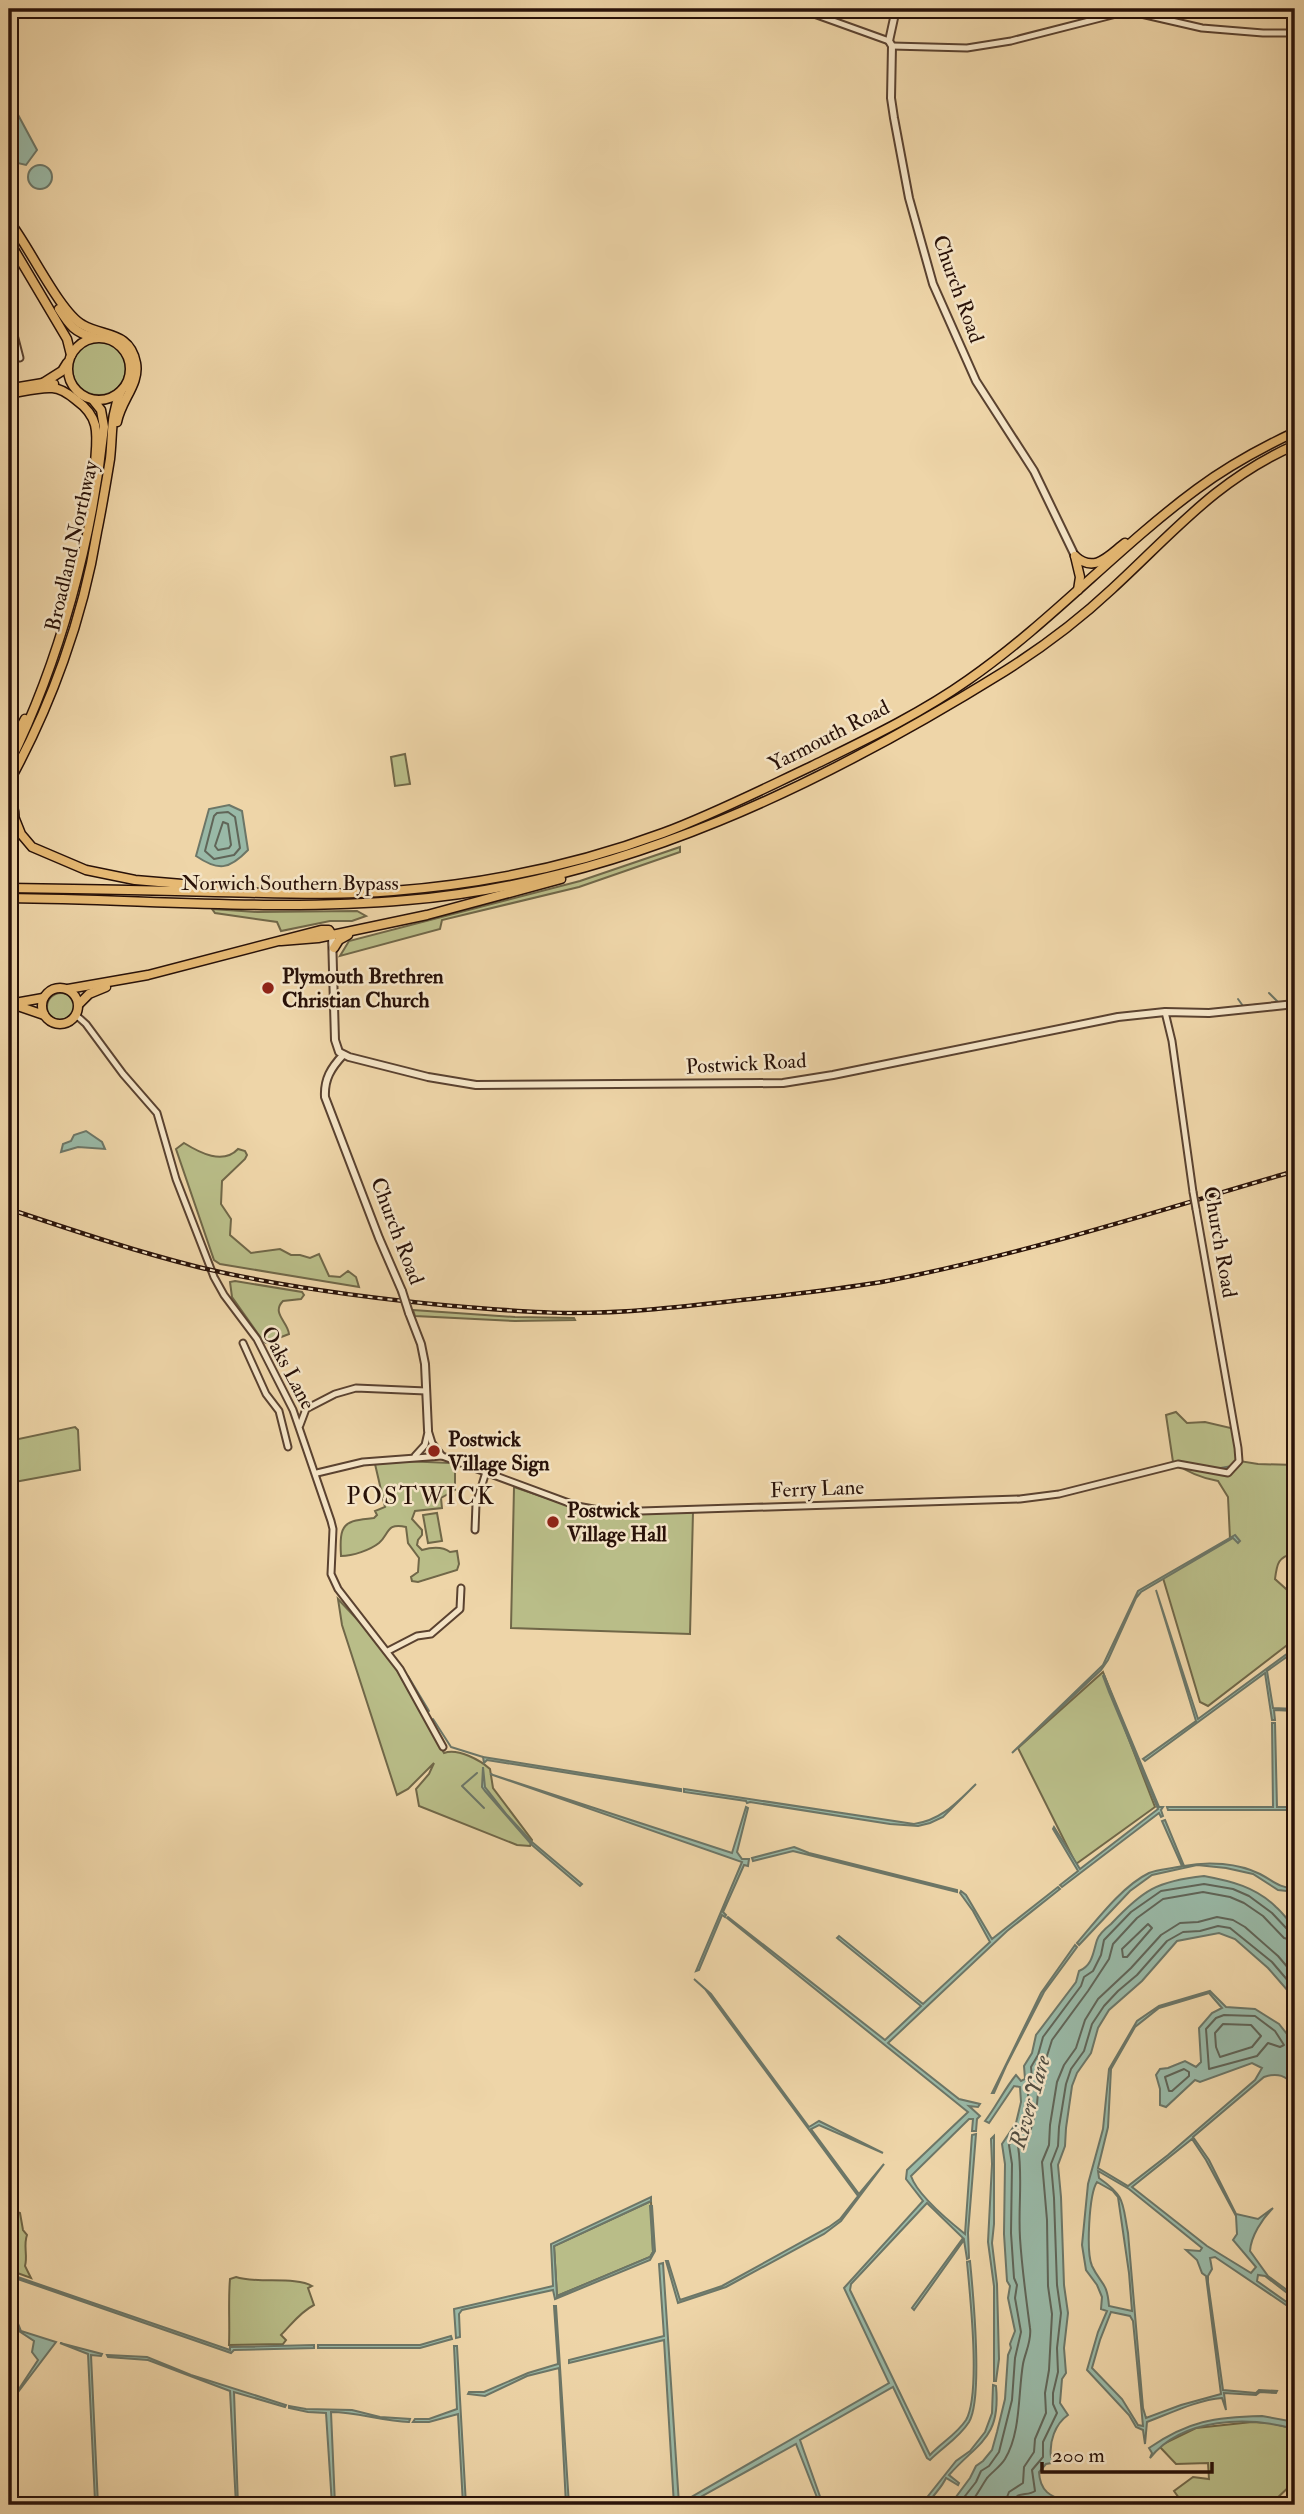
<svg xmlns="http://www.w3.org/2000/svg" width="1304" height="2514" viewBox="0 0 1304 2514" font-family="'IM FELL Double Pica',serif">
	<style>
		.green { fill: #b9bd88; stroke: #706748; stroke-width: 2 }
		.water { fill: #99b9a7; stroke: #6c7667; stroke-width: 2; fill-rule: evenodd }
		.lines { fill: none; stroke-linecap: round; stroke-linejoin: round }
		.shore { stroke: #606558; stroke-width: 2 }
		.stream { stroke: #6c7667; stroke-width: 2 }
		.minor-casing { stroke: #5a4230; stroke-width: 9 }
		.tertiary-casing { stroke: #5a4230; stroke-width: 10 }
		.trunk-casing { stroke: #281108; stroke-width: 11 }
		.minor { stroke: #f4e4c6; stroke-width: 5 }
		.tertiary { stroke: #f4e4c6; stroke-width: 6 }
		.trunk { stroke: #e7ba74; stroke-width: 8 }
		.rail-casing { stroke: #281108; stroke-width: 4.5 }
		.rail { stroke: #f4e4c6; stroke-width: 2; stroke-dasharray: 5; stroke-linecap: butt }
		.minor-bridge-casing { stroke: #5a4230; stroke-width: 9; stroke-linecap: butt }
		.tertiary-bridge-casing { stroke: #5a4230; stroke-width: 10; stroke-linecap: butt }
		.minor-bridge { stroke: #f4e4c6; stroke-width: 5 }
		.tertiary-bridge { stroke: #f4e4c6; stroke-width: 6 }
		.poi-dot { fill: #8f2418; stroke: #f4e4c6; stroke-width: 2.5 }
		.labels { text-anchor: middle; dominant-baseline: central; stroke-width: 5; stroke-linejoin: round; paint-order: stroke }
		.street-label { font-size: 21px; fill: #281108; stroke: #f4e4c6 }
		.poi-label { font-size: 21px; font-weight: bold; fill: #281108; stroke: #f4e4c6; text-anchor: start }
		.water-label { font-size: 23px; font-style: italic; fill: #504c40; stroke: #f4e4c6 }
		.quarter-label { font-size: 24px; letter-spacing: 2px; fill: #281108; stroke: #f4e4c6 }
	</style>
	<rect width="100%" height="100%" fill="#eed5a8"/>
	<filter id="stains"><feTurbulence type="fractalNoise" baseFrequency=".00286" numOctaves="4"/><feColorMatrix values="0 0 0 0 .2 0 0 0 0 .09 0 0 0 0 .02 0 0 0 .5 -.17"/></filter>
	<radialGradient id="worn" r=".72"><stop offset=".6" stop-color="#630" stop-opacity="0"/><stop offset="1" stop-color="#630" stop-opacity=".3"/></radialGradient>
	<g class="green">
		<circle cx="99" cy="368" r="27"/>
		<path d="M405,754L410,784L395,786L391,757Z"/>
		<path d="M680,847V852L579,887L442,920L440,929L340,956L349,941L580,881Z"/>
		<path d="M212,909L257,912L357,911L366,916L352,921H330L281,931L277,922L215,913Z"/>
		<circle cx="61" cy="1007" r="14"/>
		<path d="M184,1143C200,1153 223,1165 238,1149L245,1151L247,1155L245,1159L222,1181L221,1204L231,1219L230,1235L251,1253L280,1249L291,1255H300L310,1258L319,1254L329,1276L340,1277L348,1271L356,1277L359,1287L220,1264L214,1260L176,1149Z"/>
		<path d="M235,1281L302,1292L304,1295L301,1299L283,1301C271,1313 288,1322 289,1334L266,1343L263,1341L232,1297L230,1282Z"/>
		<path d="M413,1310L515,1317L574,1318L575,1320L515,1321L415,1316Z"/>
		<path d="M1176,1412L1187,1423L1205,1422L1235,1429L1239,1461L1258,1464L1295,1465V1553C1278,1557 1277,1563 1275,1579L1295,1597V1639L1208,1706L1200,1702L1163,1578L1230,1539L1228,1497L1218,1481C1200,1478 1187,1472 1173,1462L1166,1415Z"/>
		<path d="M75,1427L78,1430L80,1470L9,1483V1441Z"/>
		<path d="M403,1461L451,1463L455,1468V1490L441,1498L442,1508L415,1511L412,1519L422,1530V1535L418,1540L417,1545L422,1550C432,1547 442,1546 450,1552L457,1551L459,1564L457,1570L418,1582L412,1581L411,1577L418,1572L419,1558L408,1543L406,1527C386,1522 389,1535 379,1543C370,1550 353,1556 341,1556C339,1523 344,1521 374,1518L377,1515L375,1511L385,1507L375,1464Z"/>
		<path d="M514,1487L585,1511L605,1515L693,1512L690,1634L511,1628Z"/>
		<path d="M437,1513L442,1541L428,1543L423,1515Z"/>
		<path d="M338,1599L385,1649L444,1753C458,1748 480,1760 490,1769L493,1788L532,1840L530,1846L517,1845L419,1806L416,1789L429,1774L434,1763L408,1789L397,1795L342,1625Z"/>
		<path d="M1103,1672L1155,1807L1076,1864L1018,1748Z"/>
		<path d="M651,2201L653,2252L650,2257L557,2296L554,2246Z"/>
		<path d="M9,2209L20,2213L23,2230L27,2235C23,2246 28,2255 25,2266L31,2278L9,2270Z"/>
		<path d="M236,2277C256,2284 296,2276 312,2286L308,2288L314,2305C300,2312 291,2325 281,2335L286,2340L283,2344L229,2345C230,2323 228,2301 230,2279Z"/>
		<path d="M1252,2422L1270,2423L1295,2429V2481L1270,2505H1184L1174,2491L1193,2477L1209,2479L1208,2463L1176,2464L1159,2446L1196,2428Z"/>
	</g>
	<g class="water">
		<path d="M9,98L37,150L26,165L9,161Z"/>
		<circle cx="40" cy="177" r="12"/>
		<path d="M229,805L242,811L248,850C229,870 218,871 196,856L209,809Z"/>
		<path d="M86,1131L102,1142L105,1149L78,1147L61,1152L63,1144L71,1141L74,1135Z"/>
		<path d="M1235,1535L1240,1541L1238,1543L1233,1538L1141,1592L1136,1598L1108,1660L1101,1670L1012,1753L1103,1665L1138,1591Z"/>
		<path d="M1156,1590L1198,1719L1295,1648V1651L1267,1671L1273,1708L1295,1709V1711L1274,1710L1275,1720H1272L1265,1673L1145,1761L1143,1759L1196,1721Z"/>
		<path d="M1104,1675L1159,1807H1163L1161,1810L1163,1816L1161,1817L1159,1813L1062,1887L1060,1885L1078,1871L1053,1829L1054,1827L1080,1869L1158,1809L1109,1692L1103,1676Z"/>
		<path d="M1272,1723H1275L1277,1807H1295V1810H1168L1167,1807H1273Z"/>
		<path d="M483,1757L681,1789V1791L487,1760L484,1763Z"/>
		<path d="M483,1767L485,1787L507,1815L532,1842L582,1884L580,1886L532,1845L485,1791L482,1787Z"/>
		<path d="M490,1774L732,1853L746,1807L748,1808L737,1852L742,1859H749L748,1866L744,1865L723,1912L726,1915L725,1917L722,1915L699,1970L696,1971L742,1862Z"/>
		<path d="M976,1784L943,1817L930,1823L918,1826L890,1824L750,1802L747,1803L746,1801L684,1792V1789L914,1824C942,1820 957,1802 976,1784Z"/>
		<path d="M1165,1820L1184,1866C1208,1861 1238,1863 1260,1874C1275,1882 1278,1887 1295,1889V1892L1278,1890L1253,1874L1226,1868L1197,1865L1152,1875L1130,1891L1079,1945L1077,1943C1096,1921 1122,1886 1149,1873C1159,1869 1171,1869 1182,1866L1162,1821Z"/>
		<path d="M794,1847L809,1853L957,1890V1892L793,1851L753,1861L752,1858Z"/>
		<path d="M1204,1876C1231,1881 1256,1887 1276,1907C1283,1913 1288,1921 1295,1927V1999L1268,1968L1235,1939L1219,1933L1177,1941L1142,1981L1109,2010L1098,2028L1091,2053L1077,2073L1072,2086L1066,2128L1065,2146L1058,2165L1061,2197L1064,2285L1068,2313L1064,2348L1066,2373L1062,2379L1060,2403L1068,2415C1055,2424 1049,2442 1051,2457L1069,2460L1046,2464L1039,2472C1040,2491 1050,2497 1067,2501V2504L1054,2501L1057,2505H1039L1033,2500L1031,2502L1024,2500L1017,2505H950L970,2478L976,2466L983,2461L992,2450L997,2432L1005,2399L1008,2355L1011,2348L1010,2344L1015,2331L1008,2298L1010,2286L1007,2281L1004,2234L1005,2164L1002,2144L1016,2123L1021,2102L1020,2087L1014,2086L989,2123L985,2121C996,2107 1005,2088 1016,2075L1021,2081L1025,2079L1024,2066L1032,2053L1036,2035L1076,1982L1079,1971C1093,1965 1093,1952 1097,1940C1099,1934 1106,1928 1111,1924C1143,1890 1157,1881 1204,1876Z"/>
		<path d="M1058,1887L1060,1889L1007,1931L888,2043L959,2099L980,2104L978,2107L969,2106L980,2116L977,2119L976,2131H972L973,2119H969L911,2176C917,2194 950,2222 965,2234L972,2135L976,2134L968,2233L969,2258L967,2259L964,2240L914,2310L912,2308L963,2238L927,2203L851,2284L850,2290L930,2455C941,2443 957,2434 966,2420C981,2394 970,2295 967,2262L970,2261C973,2292 983,2398 969,2422C959,2438 943,2447 930,2460L927,2458L893,2387L800,2440L823,2505H820L796,2444L686,2505H674L664,2340L569,2363V2360L664,2336L659,2264L663,2263L679,2504L889,2383L844,2288L923,2201L906,2179L907,2170L968,2112L727,1918L728,1917L885,2040L921,2006L837,1938L839,1936L923,2004L990,1942L973,1911L960,1893L961,1891L966,1895L992,1939Z"/>
		<path d="M1075,1945L1077,1947L1044,1992L1006,2066L994,2093H992L1041,1993Z"/>
		<path d="M694,1979L711,1994L809,2127L819,2121L883,2153L819,2125L811,2129L859,2194L884,2164L841,2221L824,2234L726,2287L678,2303L666,2261H668L680,2300L722,2286L829,2227L840,2219L858,2196L705,1989Z"/>
		<path d="M1210,1991L1226,2007L1255,2009L1279,2024L1295,2044V2086C1286,2076 1278,2072 1264,2077L1193,2137L1209,2160L1236,2214L1258,2219L1273,2208C1262,2219 1251,2236 1250,2251L1268,2276L1295,2296V2299L1265,2276L1258,2275L1257,2281L1295,2308V2311L1215,2257L1210,2258L1212,2269L1208,2276V2282L1223,2390L1256,2393L1259,2390L1277,2391L1276,2393L1260,2392L1256,2395L1224,2393L1226,2410L1222,2398C1197,2400 1171,2413 1147,2422L1145,2444L1143,2430L1136,2427L1129,2415L1087,2370L1098,2332L1107,2311L1101,2309L1102,2297L1097,2285L1086,2270L1082,2245L1088,2184L1103,2129L1109,2069L1137,2021L1159,2006ZM1209,1993L1222,2008L1212,2013L1199,2028L1201,2062L1196,2067L1185,2061L1168,2068L1160,2069L1156,2075L1160,2089V2105L1166,2107L1195,2080L1200,2082L1252,2063L1262,2068L1255,2080L1168,2155L1128,2186L1098,2168L1108,2127L1111,2069L1135,2027L1159,2008ZM1192,2139L1206,2160L1236,2216L1237,2234L1233,2240L1256,2267L1251,2273L1207,2246L1132,2187ZM1098,2171L1129,2189L1202,2248L1200,2251L1186,2250L1197,2260L1202,2273L1206,2276L1221,2394L1181,2405L1146,2418L1143,2408L1128,2233C1122,2202 1126,2197 1099,2178ZM1097,2182L1113,2191L1118,2197L1129,2273L1132,2311L1109,2306C1107,2281 1101,2285 1092,2266C1086,2252 1089,2194 1097,2182ZM1111,2312L1130,2316L1133,2321L1143,2426L1138,2425L1122,2399L1092,2368L1100,2340Z"/>
		<path d="M994,2136V2224L992,2243L997,2284L999,2359L996,2381H994V2286L988,2242L992,2164L991,2139Z"/>
		<path d="M651,2197V2201L554,2246L557,2296L650,2257L653,2252L650,2206H652L655,2251L650,2260L555,2299L553,2290L462,2310L459,2314L460,2337L456,2338L454,2309L553,2286L551,2244Z"/>
		<path d="M9,2274L230,2350V2347L314,2345V2348L234,2350L231,2353L9,2276Z"/>
		<path d="M9,2301L21,2331L56,2342L9,2404L38,2360L32,2352L34,2341L19,2331L9,2307Z"/>
		<path d="M554,2306H556L569,2505H566L559,2368L527,2376L485,2396L468,2394L469,2392H484L528,2373L558,2364Z"/>
		<path d="M451,2336L452,2339L420,2348H318V2345H420Z"/>
		<path d="M60,2343L102,2354L101,2356L91,2355L98,2505H24L95,2501L88,2354Z"/>
		<path d="M454,2346H457L466,2505H463L458,2414L429,2422H413L415,2419H429L457,2409Z"/>
		<path d="M107,2355L147,2357L191,2375L286,2405L285,2407L234,2392L238,2505H236L230,2391L148,2360L108,2357Z"/>
		<path d="M993,2385L996,2386C1001,2439 978,2442 949,2475L959,2483L958,2485L946,2478C941,2489 933,2494 928,2505H921L956,2461L970,2451L985,2432L992,2413Z"/>
		<path d="M289,2406L306,2409L352,2410L380,2417L410,2419L409,2422C382,2421 357,2412 331,2412L335,2505H332L326,2413L308,2412L289,2408Z"/>
		<path d="M1262,2416L1295,2422V2429C1248,2416 1183,2417 1150,2458L1152,2453L1149,2448C1188,2421 1215,2417 1262,2416Z"/>
	</g>
	<g class="lines">
		<g class="shore">
			<path d="M228,812L235,817L240,848L234,855L214,859L205,851L214,816L217,813Z"/>
			<path d="M223,822L228,824L231,845L229,848L218,850L215,846Z"/>
			<path d="M1148,1924L1152,1928L1127,1957H1123L1122,1949Z"/>
			<path d="M1224,2015L1255,2016L1275,2031L1284,2045L1280,2047L1268,2043L1257,2056L1209,2069L1206,2029L1216,2018Z"/>
			<path d="M1223,2024L1251,2025L1261,2036L1252,2047L1220,2057L1216,2047L1215,2033Z"/>
			<path d="M1184,2069L1189,2072V2076L1172,2091H1169L1165,2077Z"/>
			<path d="M958,2505L976,2482L981,2471L989,2466L999,2452L1012,2400L1015,2358L1021,2332L1015,2298L1017,2285L1014,2278L1011,2233L1012,2164L1009,2145L1022,2126L1028,2103V2086L1032,2079L1031,2067L1038,2055L1043,2037L1081,1986L1084,1977L1093,1971L1101,1955L1104,1940L1131,1912L1161,1891L1204,1884L1233,1889L1249,1896L1272,1913L1288,1930L1295,1932"/>
			<path d="M969,2505C976,2497 981,2487 987,2478C992,2472 1000,2467 1005,2459C1021,2433 1018,2393 1023,2364C1025,2353 1032,2340 1030,2328C1026,2298 1022,2269 1020,2238C1018,2207 1023,2177 1018,2146L1031,2129L1037,2104L1040,2070L1046,2059L1052,2040L1088,1991L1109,1959L1113,1944L1137,1918L1163,1899L1203,1892L1230,1897L1244,1903L1263,1916L1284,1938L1295,1941"/>
			<path d="M1004,2505L1009,2492L1023,2483L1024,2467L1034,2452L1035,2439L1046,2413L1045,2393L1049,2370L1052,2314L1048,2286L1047,2220L1042,2162L1049,2145L1050,2125L1057,2082L1064,2065L1076,2048L1085,2020L1098,1999L1131,1968L1161,1935L1180,1923L1198,1922L1217,1917L1233,1920L1245,1927L1278,1956L1295,1976"/>
			<path d="M1013,2505C1014,2490 1027,2497 1035,2491L1032,2470L1043,2457V2442L1057,2413L1053,2404V2393L1058,2372L1057,2348L1061,2313L1057,2285L1054,2198L1051,2164L1058,2146L1059,2127L1066,2084L1071,2069L1084,2051L1092,2024L1104,2006L1118,1991L1137,1975L1167,1941L1183,1932L1200,1931L1218,1926L1230,1928L1272,1962L1295,1989"/>
		</g>
		<g class="stream">
			<path d="M1269,993L1279,1003"/>
			<path d="M1238,999L1243,1006L1263,1004"/>
			<path d="M1283,1002L1295,999"/>
			<path d="M1215,1469L1232,1466"/>
			<path d="M408,1676L429,1711"/>
			<path d="M433,1719L451,1747L483,1757"/>
			<path d="M477,1773L462,1786L484,1808"/>
		</g>
		<g class="minor-casing">
			<g id="minor">
				<path d="M800,9L889,41"/>
				<path d="M892,46L967,48L1011,41L1128,11L1202,28L1263,33H1295"/>
				<path d="M9,326L13,331L20,358"/>
				<path d="M1165,1012L1172,1041L1193,1192"/>
				<path d="M77,1016L86,1024L123,1074L157,1113L176,1179L214,1277L224,1295L257,1339L293,1410L331,1521L333,1529L331,1574L338,1589L400,1669L443,1747"/>
				<path d="M243,1343L266,1394L279,1411L288,1447"/>
				<path d="M300,1425L306,1409L335,1394L356,1388L426,1391"/>
				<path d="M428,1430L432,1443L442,1456L577,1506L610,1512L1020,1499L1059,1494L1178,1464L1228,1473L1239,1461L1238,1448L1196,1209"/>
				<path d="M415,1456L425,1445L428,1432"/>
				<path d="M317,1473L363,1462L442,1456"/>
				<path d="M475,1530L476,1504L486,1472"/>
				<path d="M388,1651L417,1636L431,1634L460,1609L461,1588"/>
			</g>
		</g>
		<g class="tertiary-casing">
			<g id="tertiary">
				<path d="M896,9L889,41L892,46L891,98L894,118L909,198L933,284L976,381L1034,471L1075,556"/>
				<path d="M332,935L335,1040L339,1052L349,1057L428,1077L476,1085L783,1083L833,1075L1118,1017L1165,1012L1209,1013L1295,1004"/>
				<path d="M343,1055C331,1068 324,1079 325,1097L379,1238L402,1291"/>
				<path d="M409,1313L421,1344L425,1364L428,1430"/>
			</g>
		</g>
		<g class="trunk-casing">
			<g id="trunk">
				<path d="M9,221C29,246 60,313 83,325C104,337 130,331 136,363C140,384 121,400 117,422"/>
				<path d="M9,241L67,339L71,355"/>
				<path d="M59,309C69,325 75,333 93,337"/>
				<circle cx="99" cy="369" r="31"/>
				<path d="M43,383L62,371L67,363"/>
				<path d="M19,387L43,383L54,384"/>
				<path d="M9,394C22,392 39,387 52,388C61,388 70,395 76,400C101,418 97,435 95,463"/>
				<path d="M1075,556C1095,574 1109,555 1125,543"/>
				<path d="M1075,556L1080,577L1078,590"/>
				<path d="M9,749L25,719"/>
				<path d="M9,764C60,661 92,541 104,427L101,410L93,400"/>
				<path d="M9,782C51,706 83,618 97,532C102,508 106,483 110,459C113,433 110,416 121,391"/>
				<path d="M9,799C16,810 16,821 9,831"/>
				<path d="M15,819L21,834L32,847L86,870L135,880L218,887"/>
				<path d="M9,888C78,889 146,890 215,892C274,893 334,896 393,891C485,884 577,865 663,833C714,814 763,789 812,766C865,740 920,714 968,680C1050,623 1117,548 1197,489C1228,466 1261,448 1295,432"/>
				<path d="M9,898C141,899 275,912 407,900C623,882 823,784 1005,671C1043,647 1080,619 1112,589C1174,532 1216,480 1295,445"/>
				<path d="M281,941L318,938L427,915L561,879"/>
				<path d="M334,948L339,940L348,935"/>
				<circle cx="60" cy="1006" r="18"/>
				<path d="M68,989L148,975L321,930H329L332,935"/>
				<path d="M9,1003L44,1015"/>
				<path d="M15,1003L43,998"/>
				<path d="M79,1004L89,994L106,987"/>
			</g>
		</g>
		<use href="#minor" class="minor"/>
		<use href="#tertiary" class="tertiary"/>
		<use href="#trunk" class="trunk"/>
		<g class="rail-casing">
			<path id="rail" d="M9,1209C72,1230 134,1251 198,1267C282,1287 368,1298 453,1306C492,1309 532,1313 572,1313C638,1313 704,1304 769,1297C809,1292 848,1288 887,1281C1025,1254 1160,1210 1295,1171"/>
		</g>
		<use href="#rail" class="rail"/>
		<g class="minor-bridge-casing">
			<path id="minor-bridge" d="M1193,1192L1196,1209"/>
		</g>
		<g class="tertiary-bridge-casing">
			<path id="tertiary-bridge" d="M402,1291L409,1313"/>
		</g>
		<use href="#minor-bridge" class="minor-bridge"/>
		<use href="#tertiary-bridge" class="tertiary-bridge"/>
	</g>
	<g class="poi-dot">
		<circle cx="268" cy="988" r="7"/>
		<circle cx="434" cy="1451" r="7"/>
		<circle cx="553" cy="1522" r="7"/>
	</g>
	<g class="labels">
		<g class="street-label">
			<text transform="translate(958 289) rotate(70)">Church Road</text>
			<text transform="translate(72 546) rotate(-77)">Broadland Northway</text>
			<text transform="translate(829 736) rotate(-27)">Yarmouth Road</text>
			<text x="290" y="883">Norwich Southern Bypass</text>
			<text transform="translate(746 1064) rotate(-3)">Postwick Road</text>
			<text transform="translate(397 1231) rotate(69)">Church Road</text>
			<text transform="translate(1220 1242) rotate(80)">Church Road</text>
			<text transform="translate(288 1368) rotate(62)">Oaks Lane</text>
			<text transform="translate(817 1489) rotate(-2)">Ferry Lane</text>
		</g>
		<g class="poi-label">
			<text x="282" y="976">Plymouth Brethren<tspan x="282" dy="24">Christian Church</tspan></text>
			<text x="448" y="1439">Postwick<tspan x="448" dy="24">Village Sign</tspan></text>
			<text x="567" y="1510">Postwick<tspan x="567" dy="24">Village Hall</tspan></text>
		</g>
		<g class="water-label">
			<text transform="translate(1030 2102) rotate(-74)">River Yare</text>
		</g>
		<g class="quarter-label">
			<text x="421" y="1496">POSTWICK</text>
		</g>
	</g>
	<rect width="1304" height="2514" fill="none" stroke="#eed5a8" stroke-width="35"/>
	<rect x="10" y="10" width="1283" height="2493" fill="none" stroke="#281108" stroke-width="3.5"/>
	<rect x="18" y="18" width="1269" height="2479" fill="none" stroke="#281108" stroke-width="2"/>
	<path d="M1042 2462v10h170v-10" fill="none" stroke="#281108" stroke-width="3.5"/>
	<text x="1052" y="2462" font-size="21" fill="#281108" stroke="#f4e4c6" stroke-width="5" paint-order="stroke">200 m</text>
	<rect width="100%" height="100%" filter="url(#stains)"/>
	<rect width="100%" height="100%" fill="url(#worn)"/>
</svg>
